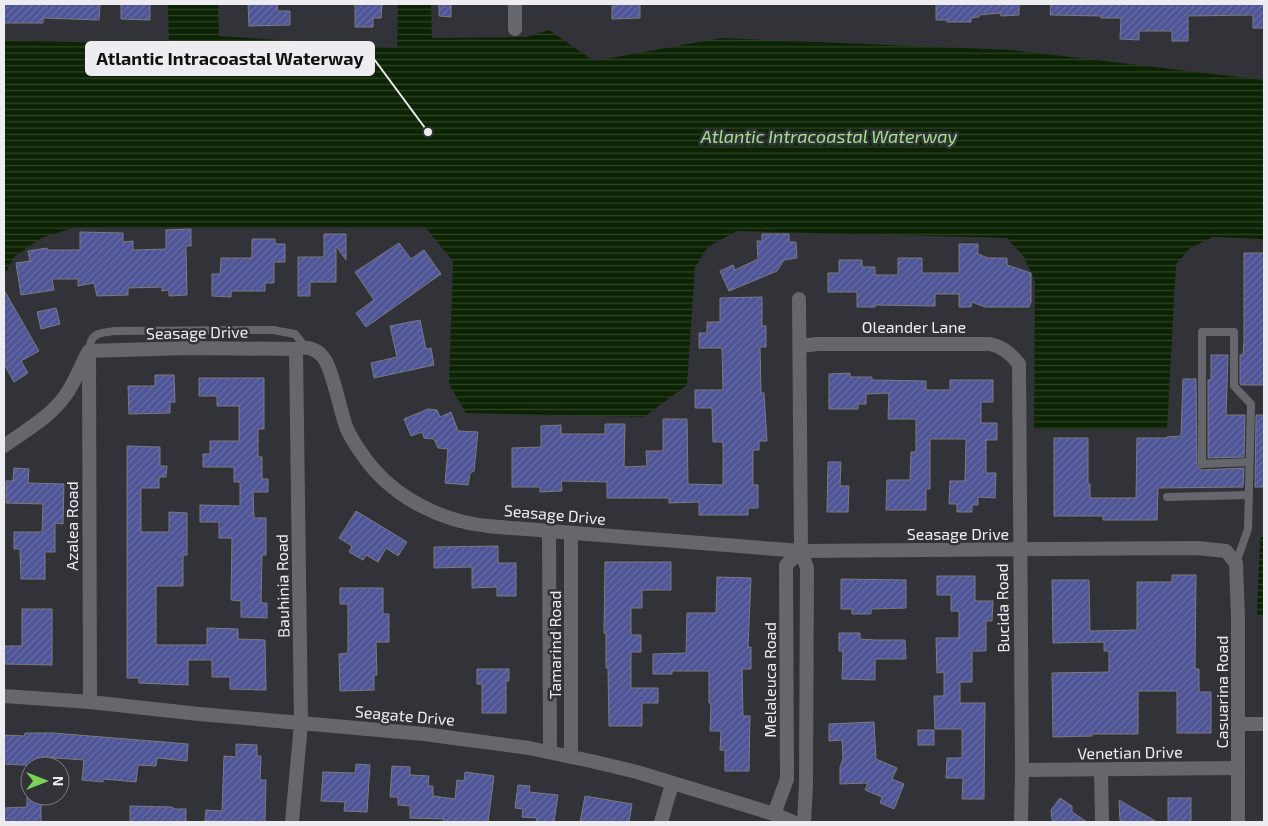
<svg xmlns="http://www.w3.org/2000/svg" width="1268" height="826" viewBox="0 0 1268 826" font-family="'Exo 2',sans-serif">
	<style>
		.water { fill: url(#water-rules) }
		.building { fill: url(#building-hatch); stroke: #7a7b80 }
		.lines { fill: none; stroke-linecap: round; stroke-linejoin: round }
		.service { stroke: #66676c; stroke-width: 8 }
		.minor { stroke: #66676c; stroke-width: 14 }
		.labels { text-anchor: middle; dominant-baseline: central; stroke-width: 5; stroke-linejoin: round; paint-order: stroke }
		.street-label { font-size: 16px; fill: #ededf1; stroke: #323338 }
		.water-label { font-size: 18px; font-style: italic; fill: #a1e088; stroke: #323338 }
		.leader { fill: none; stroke: #ededf1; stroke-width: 2 }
		.callout-dot { fill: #ededf1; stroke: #323338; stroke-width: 2 }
		.callout { fill: #ededf1; stroke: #ededf1; stroke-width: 2 }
		.callout-label { font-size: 18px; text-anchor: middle; font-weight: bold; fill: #111 }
	</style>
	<defs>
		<pattern id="water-rules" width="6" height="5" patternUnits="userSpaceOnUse" patternTransform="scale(1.25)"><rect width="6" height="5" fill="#0c2303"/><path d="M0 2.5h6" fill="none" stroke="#304328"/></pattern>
		<pattern id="building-hatch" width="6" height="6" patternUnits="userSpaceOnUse" patternTransform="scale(1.25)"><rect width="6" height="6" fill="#4e5495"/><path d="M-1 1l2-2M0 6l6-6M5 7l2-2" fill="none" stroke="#686da4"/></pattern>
	</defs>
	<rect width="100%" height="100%" fill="#323338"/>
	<g class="water">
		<path d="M168,4H218L219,36L397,48L398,4H431L432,38L526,37L549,30L594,61L721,38L1012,50L1264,80V239L1213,237L1190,248L1176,264L1167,429H1034L1035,281L1024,257L1007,238L737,231L708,247L695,267L687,385L644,417L466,413L449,384L453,261L425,227H76L41,238L14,257L4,276V40L169,45Z"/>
		<path d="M1264,536V615H1257L1260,538Z"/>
	</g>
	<g class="building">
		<path d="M4,4H100L99,20L43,18V23H4Z"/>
		<path d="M121,4H150V20L121,19Z"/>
		<path d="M248,4H277L278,11H290V25L249,26Z"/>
		<path d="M355,4H382L381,18H373V27H355Z"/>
		<path d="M439,4H451V17L439,16Z"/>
		<path d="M617,4H640V18L612,19V6H617Z"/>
		<path d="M936,4H1019V15L1001,16V13L979,15V17L971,18V22H947V20H936Z"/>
		<path d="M1051,4H1264V28H1253V15L1188,16V41H1172V31H1139V40L1120,39L1121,18H1101V16L1050,15Z"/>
		<path d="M191,229V246H186L187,295L169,296V290L162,291V287L128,288V295L97,296L94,283L78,286V279H52L54,290L21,295L16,263L30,261L28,251L47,248V250H80V232L123,233V242L133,241V250L166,249V230Z"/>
		<path d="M324,234H346V260L336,246V282H310V296H298V257H324Z"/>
		<path d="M762,234H789V242H796L797,258L784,260L777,271L729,291L720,271L733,265L735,270L758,259L757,241H762Z"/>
		<path d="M252,239H275V244H285V262H274V283H265V291H231V297L212,296V274H220L221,258H252Z"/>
		<path d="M399,243L411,259L424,250L441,274L366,327L356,313L374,300L355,272Z"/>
		<path d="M959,244H978V254L988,258H1007V265L1031,273V302L1029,307H985L972,302L971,307H959V294H935V306L875,305V307H857V292H828V273H839V260H862V267H875V275H898V258H922V273H959Z"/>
		<path d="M1244,253H1264V385H1241L1240,384V355H1243L1244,342Z"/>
		<path d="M4,290L39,351L21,361L28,373L14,382L4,364Z"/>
		<path d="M762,297V326H766V347H760L761,393H764L767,441H759V450H753V485H758V508H748V515H699V502L669,503V498H607V482L561,481L562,491L540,492V487H512V448L541,447V426L561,425V434H605V424H625L624,467L647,466L646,451H663V419H687L688,484L723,485V442H713L712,408H695V390H723L722,348H699V333H707V322H720V298Z"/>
		<path d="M56,308L60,324L41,329L37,312Z"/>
		<path d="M420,320L426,349L431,348L434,365L374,378L371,363L397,357L390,326Z"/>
		<path d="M1211,355H1228L1226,415H1245L1244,457L1208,458V380H1211Z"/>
		<path d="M850,373V377H872V380L926,381V390H950V380H993V402H981V423H997V440H986V473H996L995,498L978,497V505H972V512H957V504H949L950,481H965L966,439H930V489H926V510H886L887,480H910L911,452H916V419H888L889,393L866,394V404H858V409H829V374Z"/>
		<path d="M155,375H174L175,402H170V413L129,414L128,386H155Z"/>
		<path d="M199,378H264V429H258V457H262V479H268V492H253L254,518H266V555H262L261,603H267V618L241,617V601L231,600L232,538H219V522H200V505L240,506V482H234V467H203V454H210V441H239V406H217V396H199Z"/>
		<path d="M1183,379H1196L1197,466L1202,470L1244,468L1243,487L1158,488L1157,520H1103V516H1054V438H1088V484H1090V498H1136L1137,438H1167V437L1181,436Z"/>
		<path d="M428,409L437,410L440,417L451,412L458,431L478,432L474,471L470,473L468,485L445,483L448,449L438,448L434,439L424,438L422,432L411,436L404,419Z"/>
		<path d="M1256,415H1264V487H1255Z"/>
		<path d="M127,446L160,447V466H167L166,477H159V488H141V532H169V512L187,513V555H183V586H156V645H207V628L238,629V639L265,640L266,690L230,689V677H212V660H188V685L139,683V678H127Z"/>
		<path d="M828,462H841L840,486H849L848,512H827Z"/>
		<path d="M14,468L29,469L28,483L64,484L63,524L55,523V552H45V579H21L20,549H14V532H42L43,504L6,503V481H13Z"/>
		<path d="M356,511L407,542L398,556L386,548L378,562L366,555L363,560L349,552L352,546L339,538Z"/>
		<path d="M498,546V563H516V596H497V587L472,588V567L434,568V547Z"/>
		<path d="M605,562H671V590H642V608H631V635H641V652H631V688H658V703H642V726H609L608,668H606V633H604Z"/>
		<path d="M1172,575H1196L1195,669H1199V692H1211V733H1177V691H1138V734H1092V736L1053,737L1052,673L1109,672V651H1104V642L1053,643L1052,580H1089L1090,631L1137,630V582H1172Z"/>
		<path d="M937,576H975V601H993L992,621H986V651H972V682H960V703H985L984,799H962L963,778H946L947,758H962V729H935L934,696H944V672L937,673L936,638H959V611H951V595H937Z"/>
		<path d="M717,577L751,578L748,647H751V669H742L743,716H750L749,771H725V750H720L721,731H710L711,703H709V671H672V674H653V654L686,653L687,613H716Z"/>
		<path d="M841,579L906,580V608L871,609V614H852V609H841Z"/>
		<path d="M340,588H383V614H389V642H376L377,675H374V690L340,691L339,654L348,653V604H340Z"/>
		<path d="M22,609H52V665L4,664V646H22Z"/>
		<path d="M839,633H860V639L876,640H905L906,659H875V680L842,679L843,651H839Z"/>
		<path d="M477,669H509V681H506V713H482V684H477Z"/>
		<path d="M874,722L876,759L897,768L892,779L904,784L894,809L880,803L882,797L865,790L868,783L840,784V767L843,759L842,740L829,741V724Z"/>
		<rect x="918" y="730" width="16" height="15"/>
		<path d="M25,733H53L188,744L187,761L157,758L156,766L138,765L136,782L103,779V782L82,780L84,760L42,757V766L4,764V735L24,736Z"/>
		<path d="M236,744L257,745V756H261L260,780H266L265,822L205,821L206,810L222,811L224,756L236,757Z"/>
		<path d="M356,764L370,765L367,812L344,811L345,802L321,801L323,772L355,773Z"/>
		<path d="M392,766L410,767V775L429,776L428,786H433V796L455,799L457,780L464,781L465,772L494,776L488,822H443L444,819L410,818V806L398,805V797H390Z"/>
		<path d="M518,785L530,786L529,792L558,795L554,822H536L537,818L522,817L523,809L515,808Z"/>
		<path d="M27,796H41V822H4V808L27,807Z"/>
		<path d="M585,796L632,804L629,822H580Z"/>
		<path d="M1060,798L1072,806V812L1087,822H1056L1052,820L1051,810Z"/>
		<rect x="1168" y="798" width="23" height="24"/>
		<path d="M1119,800L1157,822H1124L1120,820Z"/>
		<path d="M130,806L173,807V809H186V822H130Z"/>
	</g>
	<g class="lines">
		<g class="service">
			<path d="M89,351C90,333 99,333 115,331L273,330L295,334L305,347"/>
			<path d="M1167,497L1249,495"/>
			<path d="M1236,563L1248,529L1251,404L1234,386V332H1202V464L1249,462"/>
		</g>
		<g class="minor">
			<path d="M515,4V29"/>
			<path d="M799,299L801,551L807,568L806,785L804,822"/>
			<path d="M801,346L817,344H990C1003,347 1010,353 1019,364L1022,770L1021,822"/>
			<path d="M89,351L187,348L296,349C306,346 316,348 323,357C333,369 340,412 347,429C352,441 360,451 367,461C395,498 443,522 488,526C508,528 528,529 549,531L801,551L1197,548L1226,551L1236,563L1238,618V822"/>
			<path d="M89,351L90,702"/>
			<path d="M4,446C25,431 50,417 65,396C74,384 80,368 87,354"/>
			<path d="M549,531L550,752"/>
			<path d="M571,533V757"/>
			<path d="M4,696L90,702L199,714L424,734L529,748L591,761L637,772L774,814L793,822"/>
			<path d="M1238,724H1264"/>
			<path d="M1022,770L1238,768"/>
			<path d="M1101,770L1102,822"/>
			<path d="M774,814L787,779L786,565L801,551"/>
			<path d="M292,822L301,724L296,349"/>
			<path d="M661,822L672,784"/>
		</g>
	</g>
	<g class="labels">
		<g class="street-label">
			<text x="914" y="326">Oleander Lane</text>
			<text transform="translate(197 332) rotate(-1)">Seasage Drive</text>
			<text transform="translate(555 514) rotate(5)">Seasage Drive</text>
			<text transform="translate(71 526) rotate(-90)">Azalea Road</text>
			<text x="958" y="533">Seasage Drive</text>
			<text transform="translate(282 586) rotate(-91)">Bauhinia Road</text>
			<text transform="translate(1002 608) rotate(-91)">Bucida Road</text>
			<text transform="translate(554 645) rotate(-90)">Tamarind Road</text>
			<text transform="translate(769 680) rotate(-90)">Melaleuca Road</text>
			<text transform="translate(1221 692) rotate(-90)">Casuarina Road</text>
			<text transform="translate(405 715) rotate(5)">Seagate Drive</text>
			<text transform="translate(1130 752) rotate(-1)">Venetian Drive</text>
		</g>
		<g class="water-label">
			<text x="829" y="136">Atlantic Intracoastal Waterway</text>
		</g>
	</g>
	<path class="leader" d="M428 132L374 59"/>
	<circle class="callout-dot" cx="428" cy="132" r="5"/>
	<rect class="callout" x="86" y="42" width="288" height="33" rx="5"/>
	<g class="callout-label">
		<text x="230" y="65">Atlantic Intracoastal Waterway</text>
	</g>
	<rect width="1268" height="826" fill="none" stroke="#ededf1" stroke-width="10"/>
	<g transform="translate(45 781) rotate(90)"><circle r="24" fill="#323338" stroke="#7d7d82"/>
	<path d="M0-4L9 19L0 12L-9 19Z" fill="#7bd155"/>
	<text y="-8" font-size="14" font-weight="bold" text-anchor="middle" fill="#ededf1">N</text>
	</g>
</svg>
